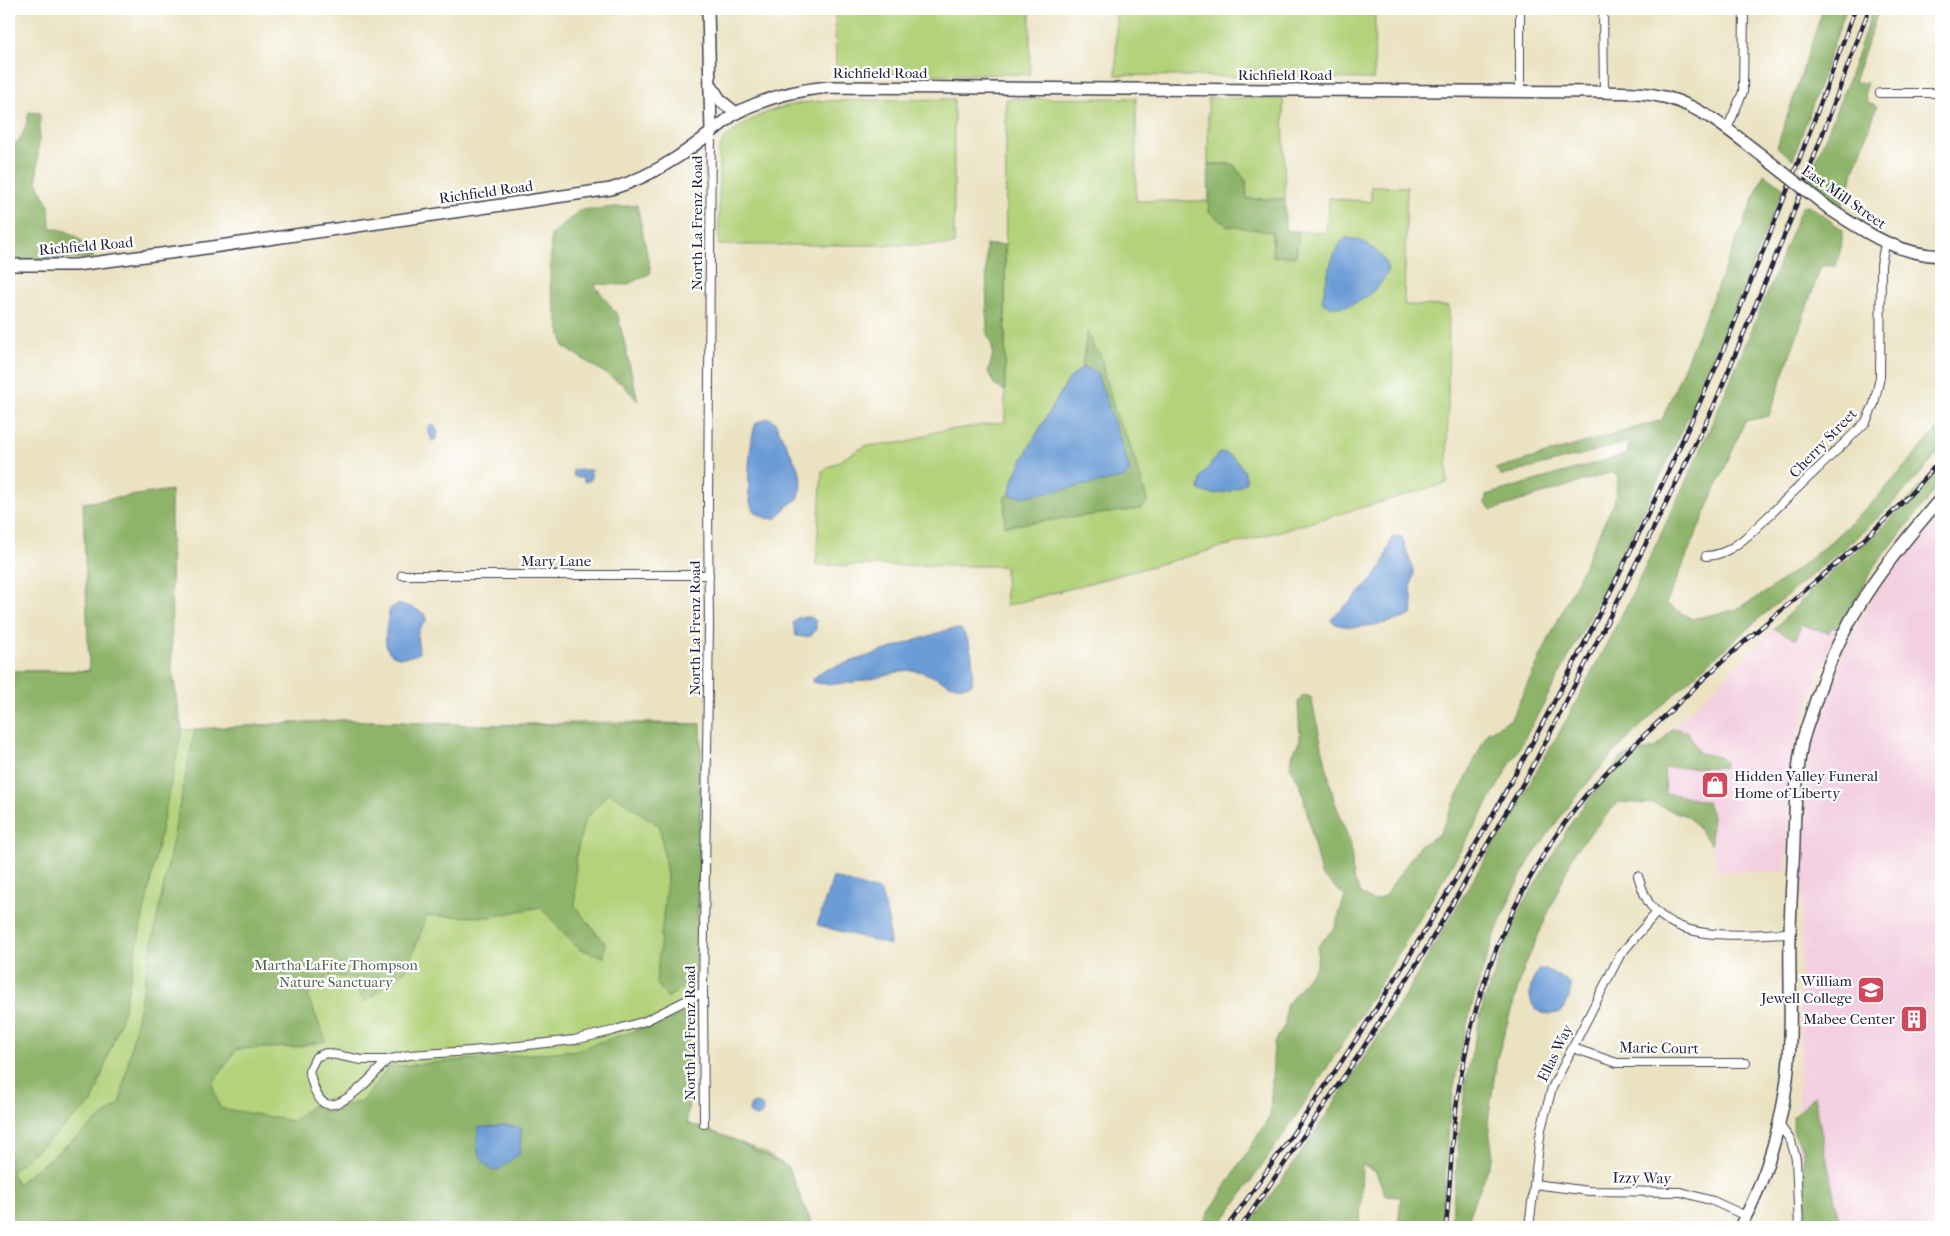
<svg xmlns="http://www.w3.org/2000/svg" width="1950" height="1236" viewBox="0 0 1950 1236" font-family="'IM FELL French Canon',serif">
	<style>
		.built { fill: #f3cfdf }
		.green { fill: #b3d27a; stroke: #6a7a5a; fill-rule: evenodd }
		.forest { fill: #8eb46a; stroke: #586b52 }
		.water { fill: #6c9cd6; stroke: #475f88 }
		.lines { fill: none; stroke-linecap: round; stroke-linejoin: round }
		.street-casing { stroke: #403f4f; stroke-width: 10 }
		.secondary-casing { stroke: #403f4f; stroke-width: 14 }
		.street { stroke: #fff; stroke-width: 8 }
		.secondary { stroke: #fff; stroke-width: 11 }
		.rail-casing { stroke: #22223b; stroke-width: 4.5 }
		.rail { stroke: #fff; stroke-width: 2.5; stroke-dasharray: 8; stroke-linecap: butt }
		.secondary-bridge-casing { stroke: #403f4f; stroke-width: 14; stroke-linecap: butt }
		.secondary-bridge { stroke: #fff; stroke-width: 11 }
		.labels { text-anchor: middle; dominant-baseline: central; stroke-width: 4.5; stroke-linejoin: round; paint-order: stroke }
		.street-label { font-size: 15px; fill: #22223b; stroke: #fff }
		.poi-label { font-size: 15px; fill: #22223b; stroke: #fff; text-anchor: end }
		.park-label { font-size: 15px; fill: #556051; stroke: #fff }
	</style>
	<rect width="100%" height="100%" fill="#fff"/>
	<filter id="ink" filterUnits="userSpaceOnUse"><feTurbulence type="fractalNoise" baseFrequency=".02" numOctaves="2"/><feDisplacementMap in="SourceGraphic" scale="10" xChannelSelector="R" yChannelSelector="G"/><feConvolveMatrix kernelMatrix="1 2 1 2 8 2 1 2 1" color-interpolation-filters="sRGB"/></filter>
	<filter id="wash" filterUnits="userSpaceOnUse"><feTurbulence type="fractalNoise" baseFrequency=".0096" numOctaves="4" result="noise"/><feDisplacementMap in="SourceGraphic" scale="20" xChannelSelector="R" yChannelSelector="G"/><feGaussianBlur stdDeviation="1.12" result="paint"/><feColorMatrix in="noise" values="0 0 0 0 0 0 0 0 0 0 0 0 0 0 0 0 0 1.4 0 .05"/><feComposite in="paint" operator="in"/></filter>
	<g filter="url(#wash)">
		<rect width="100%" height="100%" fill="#ebe2c1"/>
		<g class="built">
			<path d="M1941,512V1227H1799L1797,1172L1804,807L1807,770L1818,719L1849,640L1887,574Z"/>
			<path d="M1801,625L1829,633L1831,627L1836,629L1798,732L1789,791L1786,870L1780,872L1718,871L1711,845L1712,816L1677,795L1666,794L1664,767H1724L1719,757L1699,753L1688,732L1673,728L1774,629L1796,639Z"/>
		</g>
		<g class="green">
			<path d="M835,9H1030V74L836,75Z"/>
			<path d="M1116,9H1375L1374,79L1116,75Z"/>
			<path d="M1136,98V201H1208L1209,212L1228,225L1272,232L1273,256H1296L1299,231L1326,233L1329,198L1371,202V186L1407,187L1404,305L1449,306L1447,483L1281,531L1006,606L1005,566L816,565L822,471L865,446L908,442L934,432L1005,422L1006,99ZM1087,333L1090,335L1094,349L1099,353L1103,360V370L1117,418L1129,442L1005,526V496L1010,495C1009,475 1057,400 1069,379L1082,368Z"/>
			<path d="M1208,98H1283L1285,199H1247L1246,181L1233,164H1208Z"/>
			<path d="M954,99V245H719V151C723,137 731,133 742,126C768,109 789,104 820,101Z"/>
			<path d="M172,670L182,730L343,720L478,725L611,722L701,724C702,862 696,999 686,1137L726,1162L730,1138L763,1152L788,1167L813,1227H9V671Z"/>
		</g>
		<g class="forest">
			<path d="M1823,9H1846L1793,159L1777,147Z"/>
			<path d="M1873,9H1879L1854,82L1867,83C1864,90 1865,95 1868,102L1877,106L1842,206L1809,178L1848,81Z"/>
			<path d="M29,112L40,113L37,181L49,206L50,227C76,233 79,236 94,258L9,260V146C24,142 26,125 29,112Z"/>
			<path d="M1208,164H1233L1246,181L1247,199H1285V230L1299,231L1296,256L1273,257L1272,232L1228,226L1209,212Z"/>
			<path d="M1764,174L1784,188C1755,258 1728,329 1697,397C1608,593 1505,781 1392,964C1337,1053 1281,1143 1218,1227H1200L1270,1116L1274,1044L1285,1024L1286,1006L1317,965L1318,946L1335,927L1345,896L1321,875L1301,786L1290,767L1293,753L1300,740L1298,702L1304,695L1311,697L1334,800L1351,845L1353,878L1361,894L1373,901L1384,897L1420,845L1439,835L1488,732L1511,719L1615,500L1618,477L1612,472L1492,510L1485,504L1486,495L1627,454L1629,442L1502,476L1495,469L1662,420Z"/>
			<path d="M637,205L651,273L626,285L594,284L618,316L638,401L622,384L564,347L550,286L551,235L580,210Z"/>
			<path d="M1809,205L1843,230L1841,248L1836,266H1821L1769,416L1745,421L1666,604L1692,619L1734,610L1759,597L1796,570L1829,543L1878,497L1941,425V450C1922,472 1903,494 1882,514C1839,555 1790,591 1746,630C1677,691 1606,752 1553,827C1541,844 1528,861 1519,880C1487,944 1466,1017 1454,1087C1446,1133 1446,1181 1441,1227H1398L1401,1197L1386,1196L1376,1172L1362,1164L1360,1227H1248L1303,1150L1404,997L1566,721L1629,601L1698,456L1767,294L1802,206Z"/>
			<path d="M986,245H1005V391L994,385L988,371C994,354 995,350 987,334Z"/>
			<path d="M1087,332L1090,335L1094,349L1099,353L1103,360V370L1117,418L1129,442L1148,502L1140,509L1005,526V496H1014L1129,473V467L1097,374L1087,368H1082Z"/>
			<path d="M1941,465V483L1877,563L1839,627L1836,629L1831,627L1829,633L1801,625L1796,639L1774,629L1802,600L1807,597L1809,592L1877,533Z"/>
			<path d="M171,490L172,670L182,730L123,1013L92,1103L11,1172L17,1184L120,1103L195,729L343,720L478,725L701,724L697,977L668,998L656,983L667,878L660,826L609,792L584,822L576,856L575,907L605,943L604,957L579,949L540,907L490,917L427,916L407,969L363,1003L357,979L328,975L308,997L326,1041L296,1047L237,1049L212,1084L220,1108L293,1121L312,1105L323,1112L362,1101L389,1067L576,1050L695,1011L687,1123L730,1138L788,1167L813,1227H9V671H89L83,503Z"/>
			<path d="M1673,728L1688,732L1699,753L1719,757L1725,762L1724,767L1664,768L1666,794L1677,795L1707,802L1712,816L1711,845L1689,817L1654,804L1618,802L1575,851L1524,968L1497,1058L1488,1122L1493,1157L1470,1212L1469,1227H1451L1458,1148L1466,1079L1483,1004L1516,917L1574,818L1622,757L1657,747Z"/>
			<path d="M1814,1096L1840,1225L1835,1227H1804L1803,1147L1794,1135L1793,1117Z"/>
		</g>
		<g class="water">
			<path d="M1346,238C1362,238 1386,253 1388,271C1379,293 1348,315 1324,304L1322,301C1325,287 1332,244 1346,238Z"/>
			<path d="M1082,368H1087L1097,373L1129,467V473L1124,478L1021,497L1010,495C1009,475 1057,400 1069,379Z"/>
			<path d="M767,418L772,419L775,422L799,470L802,481L799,498L786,507L777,518C769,520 759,517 753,509C744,499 750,435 756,423Z"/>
			<path d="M431,424L434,425L438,432L436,439L432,441L428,429Z"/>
			<path d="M1221,452C1233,454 1248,470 1246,482C1235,492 1213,498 1199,490L1201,477L1218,454Z"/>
			<path d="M573,470H591V480L585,482L583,477H574Z"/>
			<path d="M1394,536L1402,537L1414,573L1411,587L1413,607L1412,614C1405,621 1366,627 1355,627C1347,627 1339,626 1332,622L1331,619C1347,604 1368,588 1380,569C1387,559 1387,546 1394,536Z"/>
			<path d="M397,605C410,605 416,609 426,615V622C413,632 419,639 419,653C412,657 407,657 400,657C378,655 387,627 389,612L391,608Z"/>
			<path d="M805,617H811L816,621V629L811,636L803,637L796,636L793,623L797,618Z"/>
			<path d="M950,629H961C973,645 974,664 972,684C953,693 936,674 917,671C902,668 886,676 871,679C856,682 828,687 813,682V679L822,671Z"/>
			<path d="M833,877L881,892L888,919L890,945L817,925Z"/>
			<path d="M1539,969H1546L1569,982L1571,987L1569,997L1562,1012C1529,1022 1522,993 1539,969Z"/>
			<circle cx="756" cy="1110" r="7"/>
			<path d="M505,1125L521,1128L520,1153L500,1169L492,1171C477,1156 476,1149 478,1128Z"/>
		</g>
	</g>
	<g filter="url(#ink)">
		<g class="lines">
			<g class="street-casing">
				<g id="street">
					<path d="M1603,9L1604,92"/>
					<path d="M1520,92V9"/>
					<path d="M1880,93H1941"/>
					<path d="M1727,129L1743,92L1744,9"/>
					<path d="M1706,556C1726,555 1738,544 1752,532L1866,422L1874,404L1880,377L1881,265L1885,243"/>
					<path d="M402,575H709"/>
					<path d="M1638,876C1642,887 1644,898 1652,907C1683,944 1747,934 1790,933"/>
					<path d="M1573,1048L1617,1063H1746"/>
					<path d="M387,1060C377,1072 341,1113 324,1103C315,1097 312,1081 309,1071L316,1057L326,1053L362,1060H387L409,1055L471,1051L574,1040L612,1031L645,1021L703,992"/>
					<path d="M1778,1123L1791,1141L1796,1159L1799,1227"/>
					<path d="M704,1124L703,992L709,627L708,500L711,132"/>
					<path d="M1534,1184L1589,1191L1681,1192L1713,1201L1746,1216"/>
					<path d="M1529,1227L1541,1129L1552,1088L1620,955L1657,912"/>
				</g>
			</g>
			<g class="secondary-casing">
				<g id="secondary">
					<path d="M708,9L711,132"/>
					<path d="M710,84L721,101L736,113"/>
					<path d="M1831,210C1867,233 1897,254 1941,256"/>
					<path d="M9,265H76L192,250L611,189C660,174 695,146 734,114C764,98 795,90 829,87L1604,92C1620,93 1638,92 1654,95C1697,101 1732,133 1765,158"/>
					<path d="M1740,1227C1767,1179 1785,1115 1789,1059C1792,1019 1789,978 1790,938C1790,906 1793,873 1794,841C1795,808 1796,775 1802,743C1805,731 1810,718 1814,706C1841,619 1883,565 1941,498"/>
				</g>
			</g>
			<use href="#street" class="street"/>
			<use href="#secondary" class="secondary"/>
			<g class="rail-casing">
				<g id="rail">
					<path d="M1227,1227C1284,1148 1338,1069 1390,987C1512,794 1616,590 1709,382C1726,347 1739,310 1754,273C1790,186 1823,98 1855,9"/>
					<path d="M1241,1227L1358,1056L1426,949L1531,770L1607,622L1713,408L1791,219L1869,9"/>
					<path d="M1446,1227C1451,1175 1452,1122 1462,1070C1480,972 1517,884 1578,805C1603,773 1635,744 1665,716C1690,692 1715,667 1742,644C1810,584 1884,530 1941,459"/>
				</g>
			</g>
			<use href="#rail" class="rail"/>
			<g class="secondary-bridge-casing">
				<path id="secondary-bridge" d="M1765,158L1831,210"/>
			</g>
			<use href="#secondary-bridge" class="secondary-bridge"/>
		</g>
	</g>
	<defs>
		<g id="shop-square" transform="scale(1.4375)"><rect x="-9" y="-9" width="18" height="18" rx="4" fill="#d1495b" stroke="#fff"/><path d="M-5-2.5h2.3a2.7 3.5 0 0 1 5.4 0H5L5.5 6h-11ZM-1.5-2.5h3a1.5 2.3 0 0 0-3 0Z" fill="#fff"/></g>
		<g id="university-square" transform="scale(1.4375)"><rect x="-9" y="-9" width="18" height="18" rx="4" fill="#d1495b" stroke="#fff"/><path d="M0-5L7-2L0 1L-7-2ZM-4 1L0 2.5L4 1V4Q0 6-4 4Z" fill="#fff"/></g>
		<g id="building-square" transform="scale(1.4375)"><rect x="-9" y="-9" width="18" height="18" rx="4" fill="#d1495b" stroke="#fff"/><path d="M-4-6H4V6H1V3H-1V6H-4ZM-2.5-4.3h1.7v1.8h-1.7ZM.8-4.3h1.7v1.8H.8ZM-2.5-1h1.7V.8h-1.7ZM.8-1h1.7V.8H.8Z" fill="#fff"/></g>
	</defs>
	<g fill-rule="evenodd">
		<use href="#shop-square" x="1715" y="785"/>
		<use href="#university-square" x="1871" y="990"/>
		<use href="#building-square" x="1914" y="1019"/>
	</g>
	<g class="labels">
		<g class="street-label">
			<text x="880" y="73">Richfield Road</text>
			<text x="1285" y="75">Richfield Road</text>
			<text transform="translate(486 192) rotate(-8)">Richfield Road</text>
			<text transform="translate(1844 197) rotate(35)">East Mill Street</text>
			<text transform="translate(697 223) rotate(-90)">North La Frenz Road</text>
			<text transform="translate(86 246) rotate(-5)">Richfield Road</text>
			<text transform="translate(1823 443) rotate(-46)">Cherry Street</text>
			<text x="556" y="561">Mary Lane</text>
			<text transform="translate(695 628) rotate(-90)">North La Frenz Road</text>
			<text transform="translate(690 1033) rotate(-90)">North La Frenz Road</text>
			<text transform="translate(1659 1048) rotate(1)">Marie Court</text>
			<text transform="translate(1555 1053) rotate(-64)">Ellas Way</text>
			<text transform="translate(1642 1178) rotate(1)">Izzy Way</text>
		</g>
		<g class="poi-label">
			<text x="1734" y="776" text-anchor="start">Hidden Valley Funeral<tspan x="1734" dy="17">Home of Liberty</tspan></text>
			<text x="1852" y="981">William<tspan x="1852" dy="17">Jewell College</tspan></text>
			<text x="1895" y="1019">Mabee Center</text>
		</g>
		<g class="park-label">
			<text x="336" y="965">Martha LaFite Thompson<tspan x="336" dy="17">Nature Sanctuary</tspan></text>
		</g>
	</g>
	<rect width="1950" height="1236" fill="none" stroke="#fff" stroke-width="30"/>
</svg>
